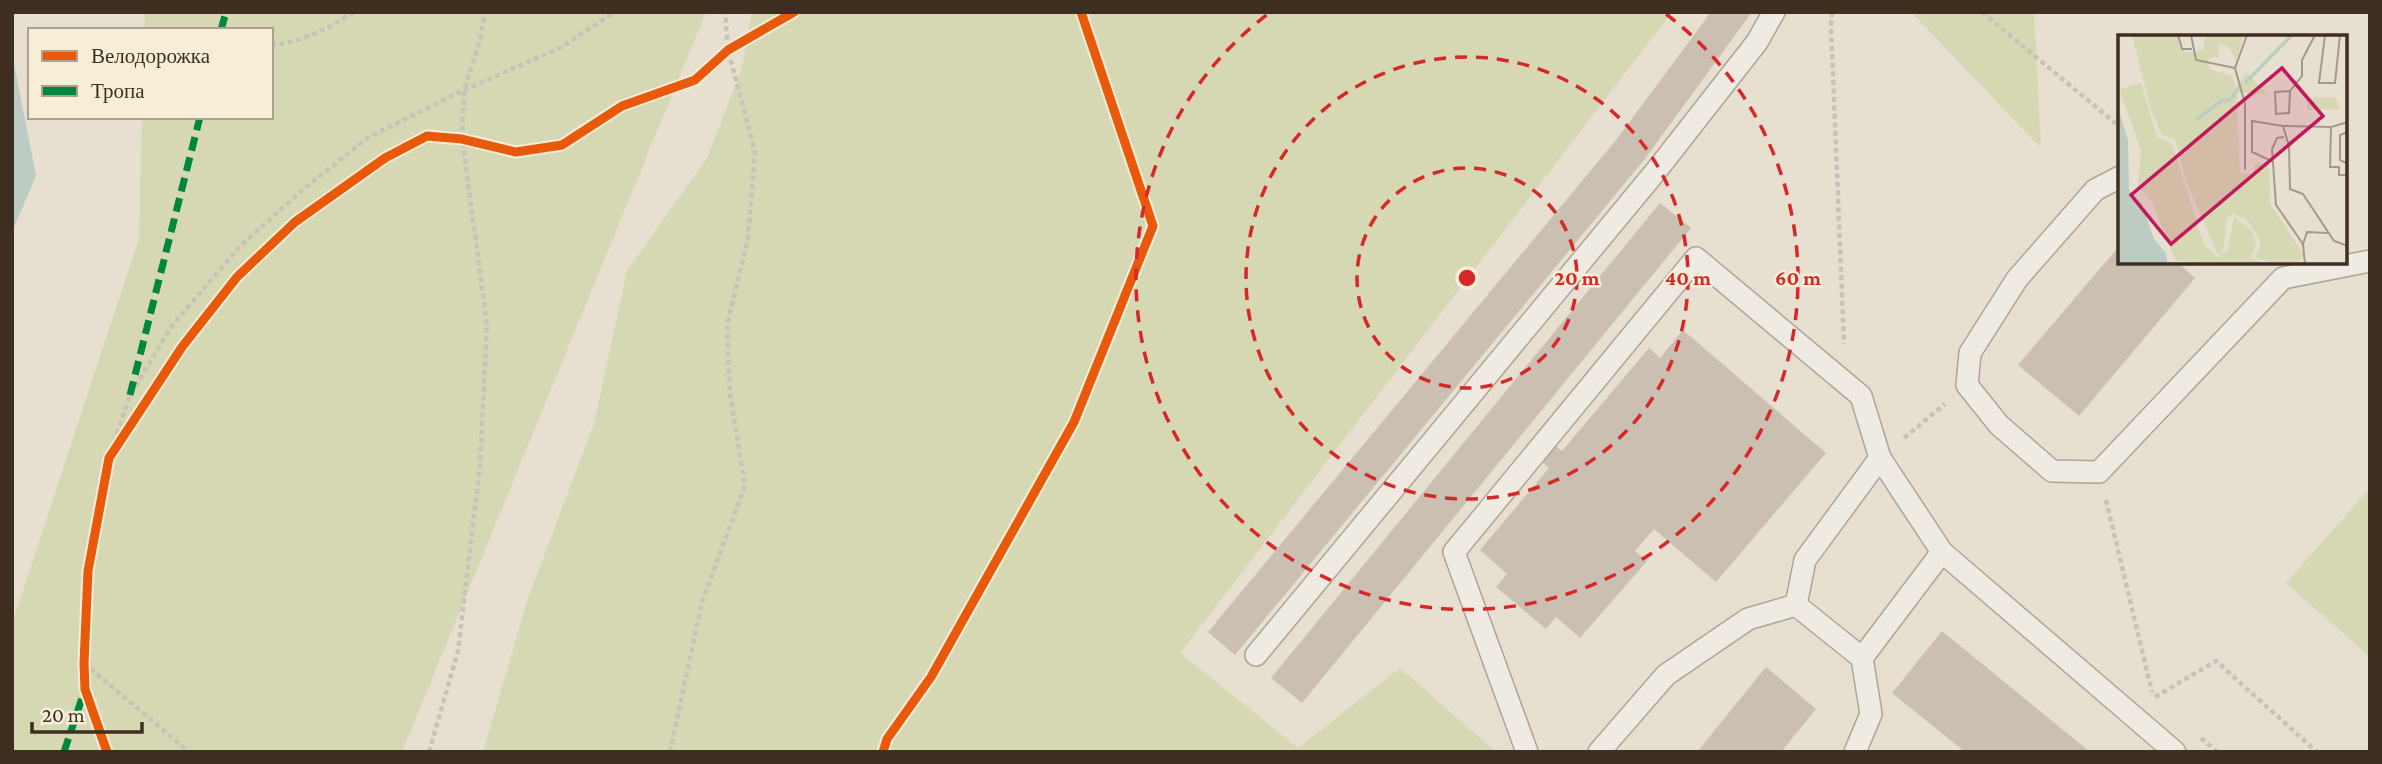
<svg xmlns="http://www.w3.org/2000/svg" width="2382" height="764" viewBox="0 0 2382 764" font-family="'Crimson Pro',serif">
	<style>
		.green { fill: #d6d7b3 }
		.water { fill: #bcccc2 }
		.building { fill: #cbbfb2 }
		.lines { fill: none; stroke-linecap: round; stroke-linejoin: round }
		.service-casing { stroke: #ada599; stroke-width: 24 }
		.path { stroke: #c8c2b9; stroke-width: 4.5; stroke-dasharray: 5 3.5; stroke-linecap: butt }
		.service { stroke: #efebe3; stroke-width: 21 }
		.quiet { stroke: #00873e; stroke-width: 7; stroke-dasharray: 14 7; stroke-linecap: butt }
		.cycleway-casing { stroke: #f7eed8; stroke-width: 13 }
		.cycleway { stroke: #e8590c; stroke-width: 9 }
		.ring { fill: none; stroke: #d62828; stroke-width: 3.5; stroke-dasharray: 12 9 }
		.inset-river { fill: none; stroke: #bcccc2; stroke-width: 3.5 }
		.inset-road { fill: none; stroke: #a3998a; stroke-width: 2 }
		.view { fill: #c2185b; fill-opacity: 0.15; stroke: #c2185b; stroke-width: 3.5 }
		.inset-edge { fill: none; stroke: #3d2e20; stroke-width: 3.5 }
		.centre { fill: #d62828; stroke: #f7eed8; stroke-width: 3.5 }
		.ring-label { font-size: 21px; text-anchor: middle; font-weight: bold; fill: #d62828; stroke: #f7eed8; stroke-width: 5; stroke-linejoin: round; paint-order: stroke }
	</style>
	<rect width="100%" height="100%" fill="#e7e0d1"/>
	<g class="green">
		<path d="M145,12H706L402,752H12V624L139,238L142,117H271V30H144Z"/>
		<path d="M752,12H1672L1180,653L1298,748L1400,668L1496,752H483L528,598L594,424L627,271L707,158L742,68Z"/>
		<path d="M1911,12H2034L2041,148Z"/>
		<path d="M2370,488V657L2286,583Z"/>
	</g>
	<path class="water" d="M12,53L36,176L12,232Z"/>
	<g class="building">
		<path d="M1711,12H1752L1644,160L1235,655L1208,632L1616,140Z"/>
		<path d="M1660,203L1691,228L1302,703L1271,678Z"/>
		<path d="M2120,245V262H2177L2195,278L2079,416L2018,365Z"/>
		<path d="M1683,330L1826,453L1716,582L1654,529L1635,551L1647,561L1580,638L1556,617L1546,629L1496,587L1507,574L1480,550L1549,468L1537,458L1551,442L1562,451L1649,348L1660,358Z"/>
		<path d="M1942,631L2090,752H1965L1892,693Z"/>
		<path d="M1766,667L1816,709L1781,752H1697Z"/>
	</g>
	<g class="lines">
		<g class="service-casing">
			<g id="service">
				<path d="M2120,177L2095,190L2017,279L1970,353L1967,385L1999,425L2052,471L2099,472L2283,278L2370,261"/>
				<path d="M1796,605L1805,560L1880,458"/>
				<path d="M1256,655L1656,171L1757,42L1774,12"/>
				<path d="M1527,752L1454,552L1696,258L1861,396L1880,458L1942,552"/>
				<path d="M1599,752L1666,675L1748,619L1796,605L1862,658"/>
				<path d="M1855,752L1871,714L1862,658L1942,552L2175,752"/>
			</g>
		</g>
		<g class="path">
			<path d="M1832,12L1831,26L1844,344"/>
			<path d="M1982,12L2120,127"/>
			<path d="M271,45C302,42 328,29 354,12"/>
			<path d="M1904,438L1945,404"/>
			<path d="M109,458L130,395L172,326L240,246L305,188L369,137L464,90L560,48L615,12"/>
			<path d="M2106,500L2152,692"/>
			<path d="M84,663L189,752"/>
			<path d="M2155,697L2216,661L2317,752"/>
			<path d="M2201,738L2217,752"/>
			<path d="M429,752L458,651L480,466L487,324L462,139L464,90L480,41L485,12"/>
			<path d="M670,752L702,602L745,486L730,394L727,325L748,239L755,152L728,50L725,12"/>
		</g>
		<use href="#service" class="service"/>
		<g class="quiet">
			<path d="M221,30L226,12"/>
			<path d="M130,395L200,117"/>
			<path d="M64,752L85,689"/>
		</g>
		<g class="cycleway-casing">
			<g id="cycleway">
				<path d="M107,752L85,689L84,663L88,571L109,458L182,347L237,277L295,222L385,158L427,136L462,139L516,152L562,145L622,106L695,80L728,50L794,12"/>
				<path d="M883,752L887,739L931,677L1074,422L1153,226L1081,12"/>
			</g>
		</g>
		<use href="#cycleway" class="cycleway"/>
	</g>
	<g class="ring">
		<circle cx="1467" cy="278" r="110"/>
		<circle cx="1467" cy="278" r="221"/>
		<path d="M1666 14A331 331 0 1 1 1268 14"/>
	</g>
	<g transform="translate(2118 35)">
		<rect width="229" height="229" fill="#e7e0d1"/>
		<path d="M14,0H59L62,14L70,18L85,15L88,0H126L118,26L111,12L100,8L101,22L91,23V34L114,41L118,52L129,38L150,60L119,57L122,138H135L137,128H151L152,168L186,220L179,229H156L137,222L143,209L138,198L128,184L115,179L109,183L105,215L100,220L67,144L57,104L44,100L33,75ZM23,48L39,102L54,109L86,210L99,222L110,215L116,182L134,196L138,210L132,223L147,229L58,226L34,168L20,150L23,115L1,54ZM189,62L218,63L222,74L189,75Z" fill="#d6d7b3"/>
		<path d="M0,73L10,105L11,155L24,169L36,204L48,218L49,229H0Z" fill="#bcccc2"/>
		<path class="inset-river" d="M127,48L174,0M78,85L103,66L112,65L120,54"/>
		<path class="inset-road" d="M60,0L64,14H74M73,0L78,25L117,33M207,0L201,48H217L222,0M172,56L157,57L158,79L171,78L172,56L184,41V25L197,0M230,87L213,92L165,91L171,111L172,154L185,159L216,206L230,211M213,92L212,132H221V140H230M230,97L222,100V125L230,129M166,102L159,103L154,114L158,170L185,209M154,126L134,117V86L165,91M127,135V69L117,33L129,0M187,230L185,209L189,197L210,198"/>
		<path class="view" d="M164,33L205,81L53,209L13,160Z"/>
		<rect width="229" height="229" class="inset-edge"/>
	</g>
	<circle cx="1467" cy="278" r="10" class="centre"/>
	<g class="ring-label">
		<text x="1577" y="285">20 m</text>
		<text x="1688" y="285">40 m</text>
		<text x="1798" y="285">60 m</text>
	</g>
	<rect width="2382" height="764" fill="none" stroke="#3d2e20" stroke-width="28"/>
	<rect x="28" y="28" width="245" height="91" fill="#f7eed8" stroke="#ada18e" stroke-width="2"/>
	<rect x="42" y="51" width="35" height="10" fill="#e8590c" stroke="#ada18e" stroke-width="2"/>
	<text x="91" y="63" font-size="21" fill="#3d2e20">Велодорожка</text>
	<rect x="42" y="86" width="35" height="10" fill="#00873e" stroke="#ada18e" stroke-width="2"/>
	<text x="91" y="98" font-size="21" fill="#3d2e20">Тропа</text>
	<path d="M32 722v10h110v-10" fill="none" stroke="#3d2e20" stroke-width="3.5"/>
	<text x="42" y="722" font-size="21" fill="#3d2e20" stroke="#f7eed8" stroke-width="5" paint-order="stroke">20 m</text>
</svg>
